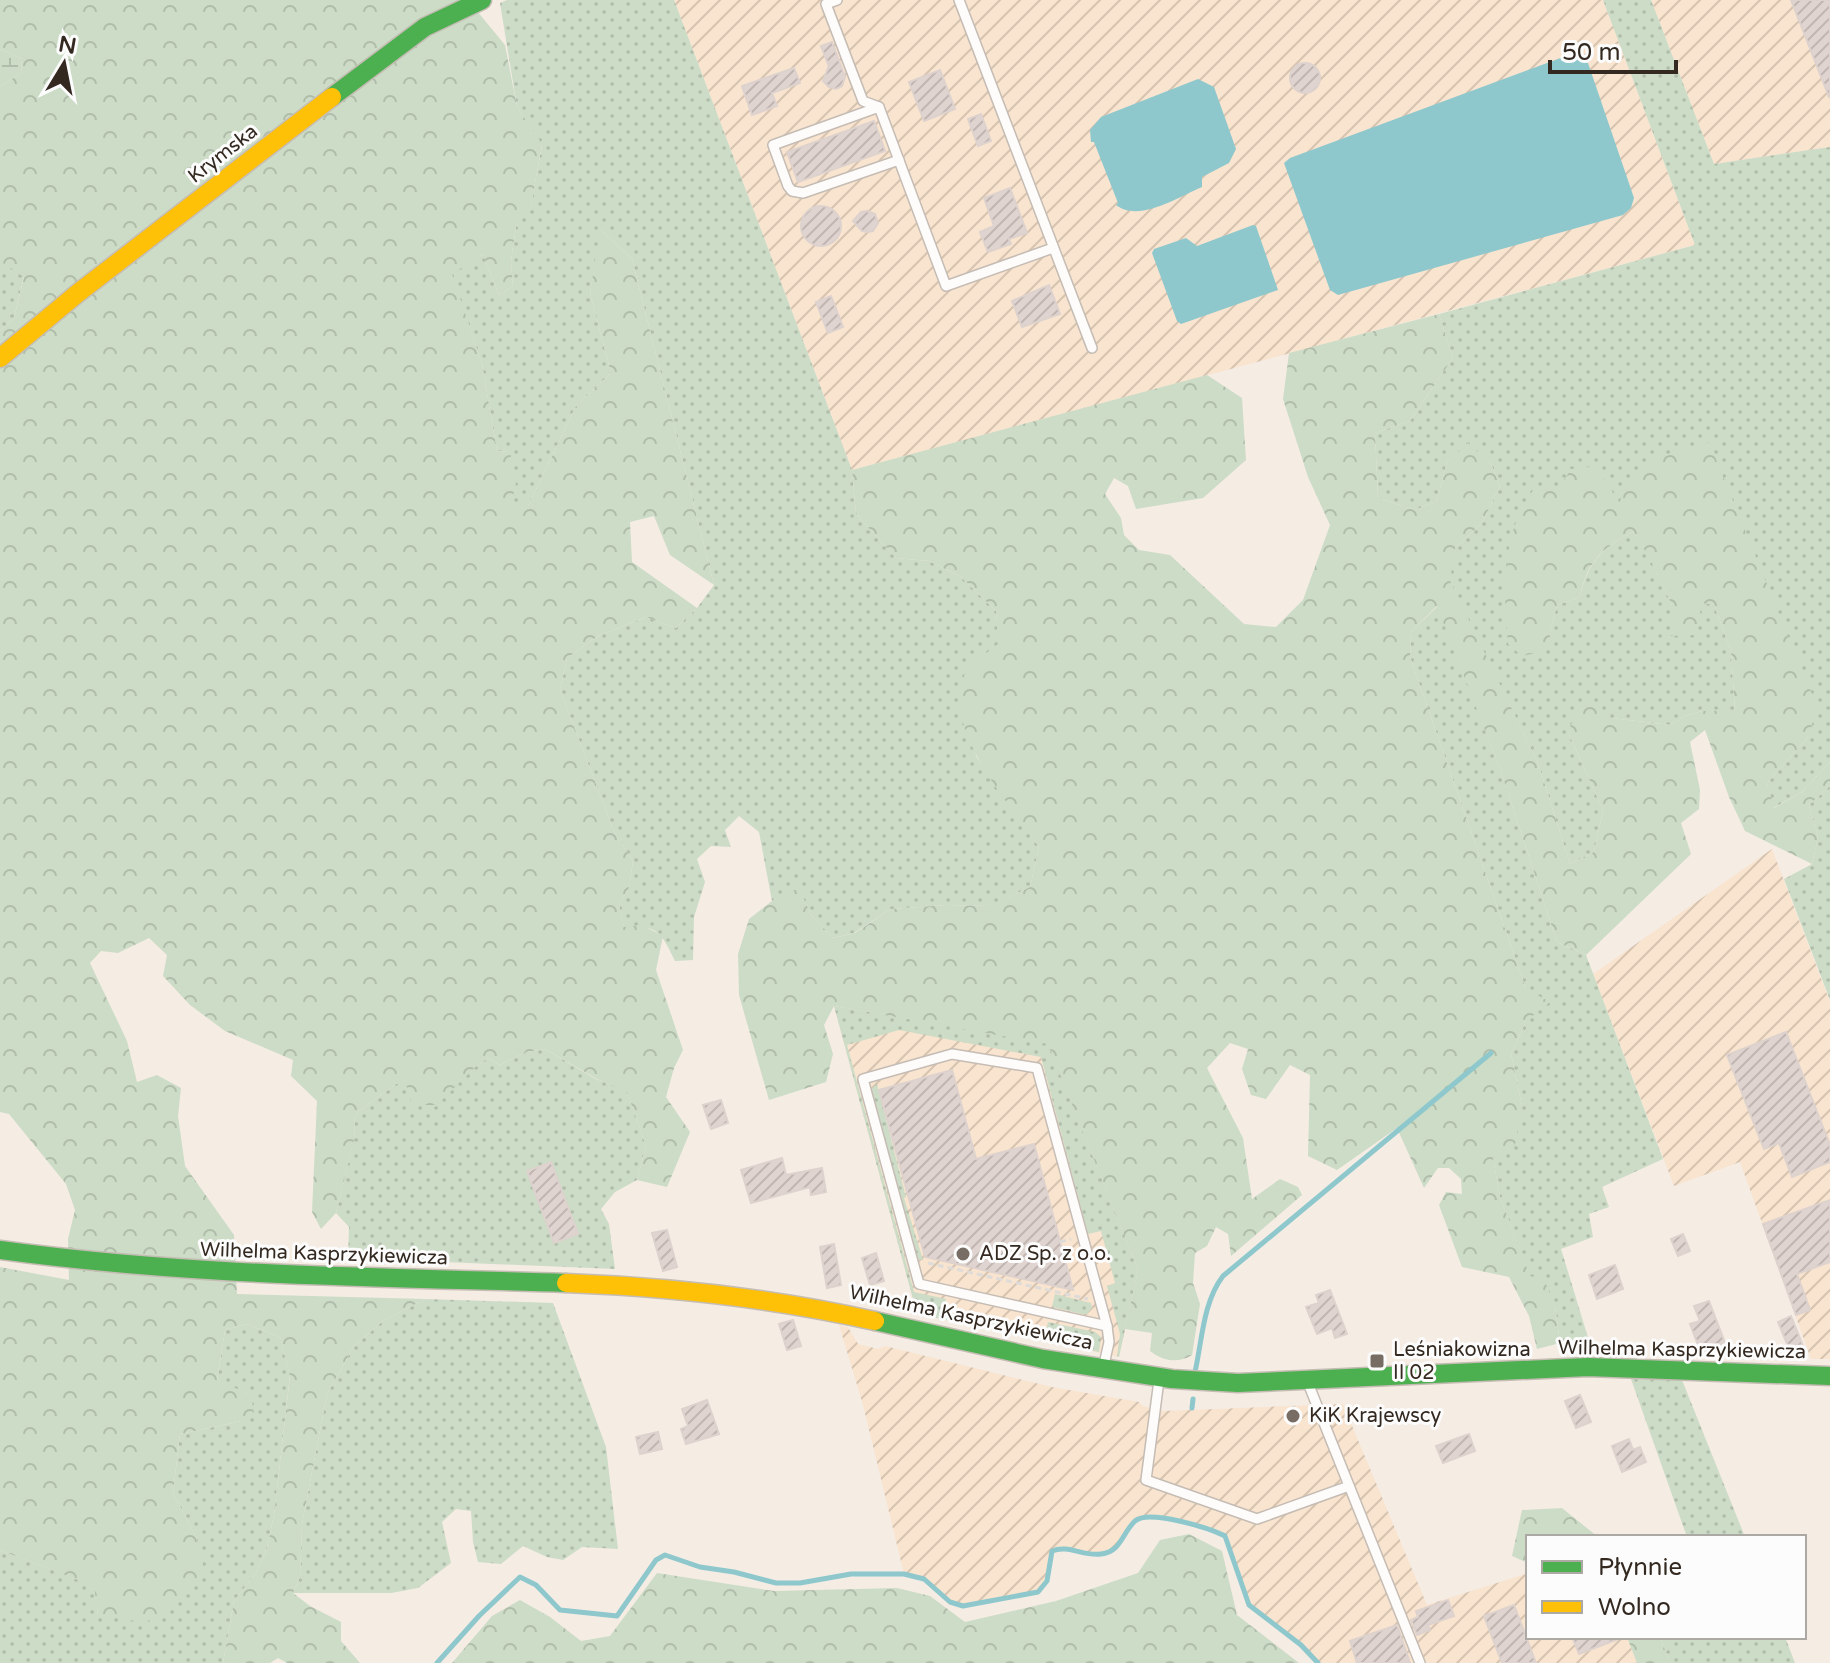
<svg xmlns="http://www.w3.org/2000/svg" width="1830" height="1663" viewBox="0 0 1830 1663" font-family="'Varela Round',sans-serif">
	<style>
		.industrial { fill: url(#industrial-furrows) }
		.grass { fill: url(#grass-dots) }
		.forest { fill: url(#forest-crowns) }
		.wetland { fill: url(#wetland-marsh) }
		.water { fill: #8ec8cd }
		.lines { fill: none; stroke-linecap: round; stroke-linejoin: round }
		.stream { stroke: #8ec8cd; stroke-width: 5 }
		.building { fill: url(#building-hatch); stroke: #ddd2cd; stroke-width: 2 }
		.lane-casing { stroke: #c5bcb4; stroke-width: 12 }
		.fast-casing { stroke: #c5bcb4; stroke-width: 21 }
		.slow-casing { stroke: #c5bcb4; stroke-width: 21 }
		.path { stroke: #dedbd8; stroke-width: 3; stroke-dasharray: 6 4; stroke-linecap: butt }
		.lane { stroke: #fefcfb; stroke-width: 9 }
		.fast { stroke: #4caf50; stroke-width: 18 }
		.slow { stroke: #ffc107; stroke-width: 18 }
		.poi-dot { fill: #776d65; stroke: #fcfcfc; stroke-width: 3 }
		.labels { text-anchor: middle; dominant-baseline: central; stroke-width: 6; stroke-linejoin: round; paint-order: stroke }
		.street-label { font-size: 20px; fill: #332920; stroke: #fcfcfc }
		.poi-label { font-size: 20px; fill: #332920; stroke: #fcfcfc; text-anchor: start }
	</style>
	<defs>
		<pattern id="industrial-furrows" width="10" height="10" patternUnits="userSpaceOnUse" patternTransform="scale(2)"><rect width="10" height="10" fill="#f9e4cf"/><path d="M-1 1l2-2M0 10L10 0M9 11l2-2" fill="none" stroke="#d6c4b1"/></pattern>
		<pattern id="grass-dots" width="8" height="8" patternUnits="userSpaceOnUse" patternTransform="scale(2)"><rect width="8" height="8" fill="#ccdcc6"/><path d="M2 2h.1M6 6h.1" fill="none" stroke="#b0bdaa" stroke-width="1.8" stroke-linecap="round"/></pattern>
		<pattern id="forest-crowns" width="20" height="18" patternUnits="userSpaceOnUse" patternTransform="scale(2)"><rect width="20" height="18" fill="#ccdcc6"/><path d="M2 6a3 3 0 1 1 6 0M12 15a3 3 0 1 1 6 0" fill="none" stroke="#b0bdaa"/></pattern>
		<pattern id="wetland-marsh" width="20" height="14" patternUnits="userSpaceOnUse" patternTransform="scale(2)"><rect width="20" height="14" fill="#ccdcc6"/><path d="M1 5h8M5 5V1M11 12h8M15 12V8" fill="none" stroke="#b0bdaa"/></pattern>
		<pattern id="building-hatch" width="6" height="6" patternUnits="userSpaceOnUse" patternTransform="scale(2)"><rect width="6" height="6" fill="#e0d4d0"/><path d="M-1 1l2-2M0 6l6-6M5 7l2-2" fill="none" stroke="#c1b6b2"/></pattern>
	</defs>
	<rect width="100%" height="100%" fill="#f5ece4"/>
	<g class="industrial">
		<path d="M674,0H1603L1695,245L852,470Z"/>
		<path d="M1651,0H1830V147L1714,164Z"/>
		<path d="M1772,849L1830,1002V1359H1811L1740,1162L1674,1186L1593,974Z"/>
		<path d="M834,1006L1048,1043L1138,1270L1119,1357L917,1314Z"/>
		<path d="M839,1325L848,1327L858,1344L878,1349L885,1346L1052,1387L1139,1402L1143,1406L1164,1411L1343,1404L1427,1605L1528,1573V1637H1627L1637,1663H1318L1301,1645L1249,1605L1225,1536L1202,1527L1147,1516L1135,1522L1120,1544L1108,1552L1096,1555L1064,1548L1052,1550L1047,1581L1038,1592L969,1605H956L924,1579L904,1574L863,1405Z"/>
	</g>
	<g class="grass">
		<path d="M507,0H674L852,470L856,514L896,558L929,561L961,577L996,611L999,644L966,672L976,756L1039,847L1030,887L991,906L947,905L891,909L854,933L833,938L811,915L799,889L772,901L759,832L739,816L725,830L731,847L711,846L697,859L705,882L694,917L693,960L675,961C662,934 657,923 624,928L619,905L629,888L633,861L615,834L560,690L567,658L598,636L646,617L676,628L697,608L714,585L632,259L601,230L590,293L611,373L576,406L528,506H510L509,452L497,451L482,364L451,273L483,254L499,295L513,286L511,261L516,226L530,210L542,145L517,107L500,3Z"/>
		<path d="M1603,0H1651L1714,164L1830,147V762L1802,792L1773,808L1767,783L1810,735L1709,443L1616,512L1589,467L1545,651L1557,605L1580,597C1587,564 1603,546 1633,532L1649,556L1672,605L1702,602L1714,605L1731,651L1735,711H1702L1685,716L1671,725L1611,718L1568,732L1603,810L1594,852L1570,864L1538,763L1449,581L1455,548L1482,523L1500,486L1491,464L1468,444L1447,462L1437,501L1415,510L1378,498L1375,433L1410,421L1453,358L1439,314L1695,245Z"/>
		<path d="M2,260L24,276L14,318L0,331V261Z"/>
		<path d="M1438,606L1500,769L1557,942L1586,955L1663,1159L1602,1187L1609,1207L1589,1214L1593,1237L1561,1249L1590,1344L1560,1343L1555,1306L1530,1277L1500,1197L1493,1157L1522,1106L1511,1054L1526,1021V989L1410,657L1411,632Z"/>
		<path d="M1830,786V1000L1784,879L1812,864L1818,837L1809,805Z"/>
		<path d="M834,1006L1048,1043L1138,1270L1119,1357L1117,1356L1120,1334L1107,1286L1115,1283L1101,1231L1088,1234L1041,1057L899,1030L847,1045L914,1292L946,1299L944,1311L1045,1334L1048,1322L1095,1332L1101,1337L1099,1352L917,1314Z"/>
		<path d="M545,1049L596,1079L627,1091L646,1146L637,1180L615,1192L601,1209L609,1224L615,1269L348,1258L349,1227L336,1213L354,1139L355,1114L396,1084H406L475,1067L488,1058L500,1065L526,1052Z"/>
		<path d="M877,1084L906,1197L904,1198L923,1260L916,1259L870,1090Z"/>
		<path d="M1055,1294L1091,1303L1092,1308L1087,1314H1082L1052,1307Z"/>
		<path d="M425,1299L553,1303L606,1447L618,1549L582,1547L563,1560L547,1557L523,1546L501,1564L478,1562L473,1542L471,1511L456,1509L442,1522L451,1563L418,1588L391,1593H293L300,1577L302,1524L327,1394L354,1346L383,1321Z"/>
		<path d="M246,1324L280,1337L290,1375L274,1515L267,1548L256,1573L234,1601L223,1663H0V1550L95,1586L98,1614L197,1539L173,1493L180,1434L242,1421L251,1395L217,1381L225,1330Z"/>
		<path d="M1631,1379L1682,1380L1745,1537H1687Z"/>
		<path d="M1660,1637H1785L1795,1663H1670Z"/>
	</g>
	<g class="forest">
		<path d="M0,0H468L505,45L517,107L542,144L530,211L516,226L511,261L513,286L499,295L483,254L452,274L482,364L497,451L510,452L516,483L511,505L528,506L576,406L611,373L590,293L600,229L632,259L714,585L670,555L654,516L630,522L632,562L697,608L676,628L646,617L598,636L567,658L560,690L615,834L633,861L629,888L619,905L624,927L642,925L663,936L656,970L683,1050L674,1068L666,1097L690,1132L667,1187L637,1180L646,1146L627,1092L597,1079L545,1049L526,1052L500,1065L488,1058L475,1067L437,1105H412L406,1084H396L355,1114L354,1140L336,1213L321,1229L312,1212L317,1101L291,1076L293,1060L225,1031L190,1005L163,976L167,955L149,938L118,953L101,951L90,963L127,1041L137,1082L157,1075L181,1088L178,1116L185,1166L234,1235L237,1294L425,1299L383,1321L354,1346L327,1394L302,1524L300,1577L293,1593L310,1606L341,1622V1641L360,1663H287L278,1658L270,1663H223L234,1601L256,1573L267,1548L274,1515L290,1376L280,1337L246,1324L225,1330L217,1380L251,1395L254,1413L242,1421L180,1434L173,1493L197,1539L203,1564L191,1592L145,1623L98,1614L94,1586L0,1550V1267L69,1280L68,1239L75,1210L66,1184L9,1114L0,1112V331L14,318L24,277L0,261V87L21,73L22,59L0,49Z"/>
		<path d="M1439,314L1453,358L1410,421L1375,433L1378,498L1415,510L1437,501L1447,462L1468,443L1491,464L1500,486L1482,523L1455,548L1450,581L1538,763L1570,864L1594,852L1603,810L1568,732L1578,708L1595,704L1611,718L1671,725L1685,716L1702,711H1735L1731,651L1714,605L1702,603L1696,635L1671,636L1672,605L1649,557L1633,532C1603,546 1586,564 1580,597L1557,605L1545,651L1522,656L1508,644C1504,601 1502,560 1517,519C1521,508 1529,497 1535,487L1559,488L1571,469L1589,467L1611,486L1617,511L1625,485L1647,462L1709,442L1816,704L1810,735L1767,783L1774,808L1802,792L1830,762V786L1809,805L1818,837L1812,864L1745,831L1729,797L1705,730L1690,742L1700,790L1699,809L1681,823L1691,854L1586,955L1557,942L1500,769L1437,606L1411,632L1410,657L1526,989L1550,1002L1526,1021L1511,1054L1522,1106L1515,1145L1493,1157L1500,1197L1530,1276L1544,1279L1555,1306L1560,1343L1537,1349L1529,1316L1509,1277L1462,1267L1439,1205L1446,1192L1462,1194L1461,1179L1449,1168H1438L1424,1188L1397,1128L1337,1170L1308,1156L1310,1075L1290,1065L1266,1099L1251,1095L1242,1069L1248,1049L1230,1043L1207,1068L1243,1138L1252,1199L1280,1179L1298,1187L1302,1195L1231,1256L1228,1234L1216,1227L1207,1246L1195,1253L1193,1283L1200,1304L1192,1355C1178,1364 1163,1361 1150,1351L1152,1333L1125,1329L1138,1270L1048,1044L834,1006L824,1025L833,1054L826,1082L769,1100L739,995L738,954L749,919L772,901L799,888L811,915L833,938L855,933L891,909L947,905L990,906L1030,887L1039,847C1011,806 937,724 966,672C972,662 989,652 998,644L996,611L961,577L929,561L896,558L856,514L852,470L1207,375L1242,398L1246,460L1203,498L1136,509L1128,486L1114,478L1105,494L1121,518L1124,535L1139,550L1170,555L1244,624L1276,627L1303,600L1330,525L1308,477L1283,399L1289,353Z"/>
		<path d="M1562,1508L1598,1537H1528V1563L1512,1556L1522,1510Z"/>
		<path d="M1189,1534L1222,1551L1237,1615L1299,1663H452L492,1616L520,1600L550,1617L581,1641L610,1636L657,1573L774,1591L897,1588L930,1596L965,1622L1056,1601L1138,1573L1160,1540Z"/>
		<path d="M1627,1637H1660L1670,1663H1637Z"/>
	</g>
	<path class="wetland" d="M0,49L22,59L21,73L0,87Z"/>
	<g class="water">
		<path d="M1566,56L1588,63L1634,198L1631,208L1623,215L1338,295L1330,290L1284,163L1290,158Z"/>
		<path d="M1198,79L1214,87L1236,149L1229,163L1202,177V187C1178,197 1139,223 1116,205L1118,203L1094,142H1091L1090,130L1101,117Z"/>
		<path d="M1253,225L1256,226L1278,290L1181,324L1177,321L1152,253L1154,249L1186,238L1197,246Z"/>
	</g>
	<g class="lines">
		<g class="stream">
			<path d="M1195,1372C1202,1341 1203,1302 1223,1276L1491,1053"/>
			<path d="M1192,1408L1193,1399"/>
			<path d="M437,1663L479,1616L520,1577L536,1585L560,1610L617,1616L656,1560L665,1555L700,1567L734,1572L776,1583H800L851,1574H904L924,1579L950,1602L963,1606L1038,1592L1047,1581L1052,1551C1068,1544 1084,1557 1101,1554C1121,1552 1122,1533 1135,1521C1149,1509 1209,1528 1225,1536L1249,1605L1301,1645L1318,1663"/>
		</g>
	</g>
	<g class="building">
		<path d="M1791,0H1830V97H1829Z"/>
		<path d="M832,42L845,77L842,86L836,89L829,87L823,81L830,63L828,64L821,46Z"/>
		<circle cx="1305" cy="78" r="15"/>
		<path d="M794,68L800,83L772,93L777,106L752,115L742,86Z"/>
		<path d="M940,70L955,109L924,121L909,82Z"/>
		<path d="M981,114L991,141L978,146L968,119Z"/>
		<path d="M874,121L885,151L798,182L787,152Z"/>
		<path d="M1010,188L1027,233L1009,239L1011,244L988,252L980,232L994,226L984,198Z"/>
		<circle cx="821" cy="226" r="20"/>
		<path d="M867,211L875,214L878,223L873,231L867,232L862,231L853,221L861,212Z"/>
		<path d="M1049,285L1060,314L1022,327L1012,301Z"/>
		<path d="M831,296L843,327L828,333L816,302Z"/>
		<path d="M1786,1032L1830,1145V1162L1792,1177L1779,1143L1764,1149L1727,1055Z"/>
		<path d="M952,1070L976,1159L1034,1144L1073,1290L925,1257L879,1090Z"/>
		<path d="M721,1100L728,1123L711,1129L703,1105Z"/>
		<path d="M782,1158L786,1175L822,1168L826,1192L811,1195L810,1187L751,1203L741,1170Z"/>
		<path d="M551,1162L578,1234L554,1243L527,1171Z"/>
		<path d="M1830,1200V1262L1797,1274L1810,1310L1796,1315L1763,1224Z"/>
		<path d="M667,1230L677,1267L663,1271L652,1233Z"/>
		<path d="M1683,1234L1690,1251L1678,1256L1671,1239Z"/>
		<path d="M834,1244L841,1285L827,1288L820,1247Z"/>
		<path d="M876,1253L884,1281L870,1285L862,1258Z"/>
		<path d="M1615,1265L1623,1289L1597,1299L1589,1275Z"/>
		<path d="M1330,1290L1347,1334L1335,1338L1332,1328L1317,1334L1306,1307L1319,1303L1316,1295Z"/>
		<path d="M1709,1301L1725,1343L1701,1353L1690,1324L1700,1321L1694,1306Z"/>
		<path d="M1791,1316L1803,1346L1790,1351L1778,1322Z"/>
		<path d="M793,1320L801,1346L787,1350L779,1324Z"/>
		<path d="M1580,1395L1591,1422L1576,1428L1565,1401Z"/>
		<path d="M707,1400L719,1434L686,1444L681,1429L688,1426L682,1409Z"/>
		<path d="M658,1432L662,1449L640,1454L636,1437Z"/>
		<path d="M1469,1434L1475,1451L1443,1463L1436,1446Z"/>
		<path d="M1629,1439L1633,1450L1640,1447L1646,1462L1622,1472L1612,1446Z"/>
		<path d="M1448,1600L1454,1616L1428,1625L1430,1630L1417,1635L1411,1620L1418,1617L1416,1611Z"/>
		<path d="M1514,1605L1536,1663H1502L1484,1616Z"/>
		<path d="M1397,1625L1410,1663H1357L1350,1641Z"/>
		<path d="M1572,1637H1621V1638L1579,1654Z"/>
	</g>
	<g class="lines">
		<g class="lane-casing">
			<g id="lane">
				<path d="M837,0L826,4L863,101L879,107L946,286L1053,248"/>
				<path d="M959,0L1092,348"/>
				<path d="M879,107L773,145L788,186L792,191L803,193L899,160"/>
				<path d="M952,1054L1037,1068L1107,1326L919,1284L863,1079Z"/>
				<path d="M1103,1369L1109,1342L1107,1326"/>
				<path d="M1159,1380L1146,1480L1257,1519L1349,1486"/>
				<path d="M1308,1383L1420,1663"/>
			</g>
		</g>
		<g class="fast-casing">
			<g id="fast">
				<path d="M332,97L425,27L482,0"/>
				<path d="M0,1250C188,1276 377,1277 566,1283"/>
				<path d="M875,1321L1043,1359L1172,1379L1238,1383L1588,1367L1830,1376"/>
			</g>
		</g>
		<g class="slow-casing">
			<g id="slow">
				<path d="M0,358L78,293L332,97"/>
				<path d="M566,1283C671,1287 773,1298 875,1321"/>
			</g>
		</g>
		<g class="path">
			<path d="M1060,1242L1071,1239"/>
			<path d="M928,1263L1088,1299"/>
		</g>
		<use href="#lane" class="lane"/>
		<use href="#fast" class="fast"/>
		<use href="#slow" class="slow"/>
	</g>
	<g class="poi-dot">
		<circle cx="963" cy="1254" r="8"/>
		<rect x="1369" y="1353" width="16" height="16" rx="4"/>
		<circle cx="1293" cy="1416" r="8"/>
	</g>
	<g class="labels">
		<g class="street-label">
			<text transform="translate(223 154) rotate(-38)">Krymska</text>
			<text transform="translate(324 1254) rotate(2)">Wilhelma Kasprzykiewicza</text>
			<text transform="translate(971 1318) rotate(12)">Wilhelma Kasprzykiewicza</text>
			<text transform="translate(1682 1350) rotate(1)">Wilhelma Kasprzykiewicza</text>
		</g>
		<g class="poi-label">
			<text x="979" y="1254">ADZ Sp. z o.o.</text>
			<text x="1393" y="1350">Leśniakowizna<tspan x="1393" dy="23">II 02</tspan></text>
			<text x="1309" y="1416">KiK Krajewscy</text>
		</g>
	</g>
	<rect x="1526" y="1535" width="280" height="104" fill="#fcfcfc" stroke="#aca8a4" stroke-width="2"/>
	<rect x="1542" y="1561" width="40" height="12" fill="#4caf50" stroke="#aca8a4" stroke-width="2"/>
	<text x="1598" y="1575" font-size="24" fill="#332920">Płynnie</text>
	<rect x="1542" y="1601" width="40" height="12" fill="#ffc107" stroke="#aca8a4" stroke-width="2"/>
	<text x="1598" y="1615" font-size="24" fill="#332920">Wolno</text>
	<g transform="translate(64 64) rotate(10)" stroke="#fcfcfc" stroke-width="6" paint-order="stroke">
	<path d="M0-6L14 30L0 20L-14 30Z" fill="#332920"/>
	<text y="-12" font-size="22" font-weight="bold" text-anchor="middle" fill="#332920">N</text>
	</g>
	<path d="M1550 60v12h126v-12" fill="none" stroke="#332920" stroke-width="4"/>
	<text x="1562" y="60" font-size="24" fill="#332920" stroke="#fcfcfc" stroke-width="6" paint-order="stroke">50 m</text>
</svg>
